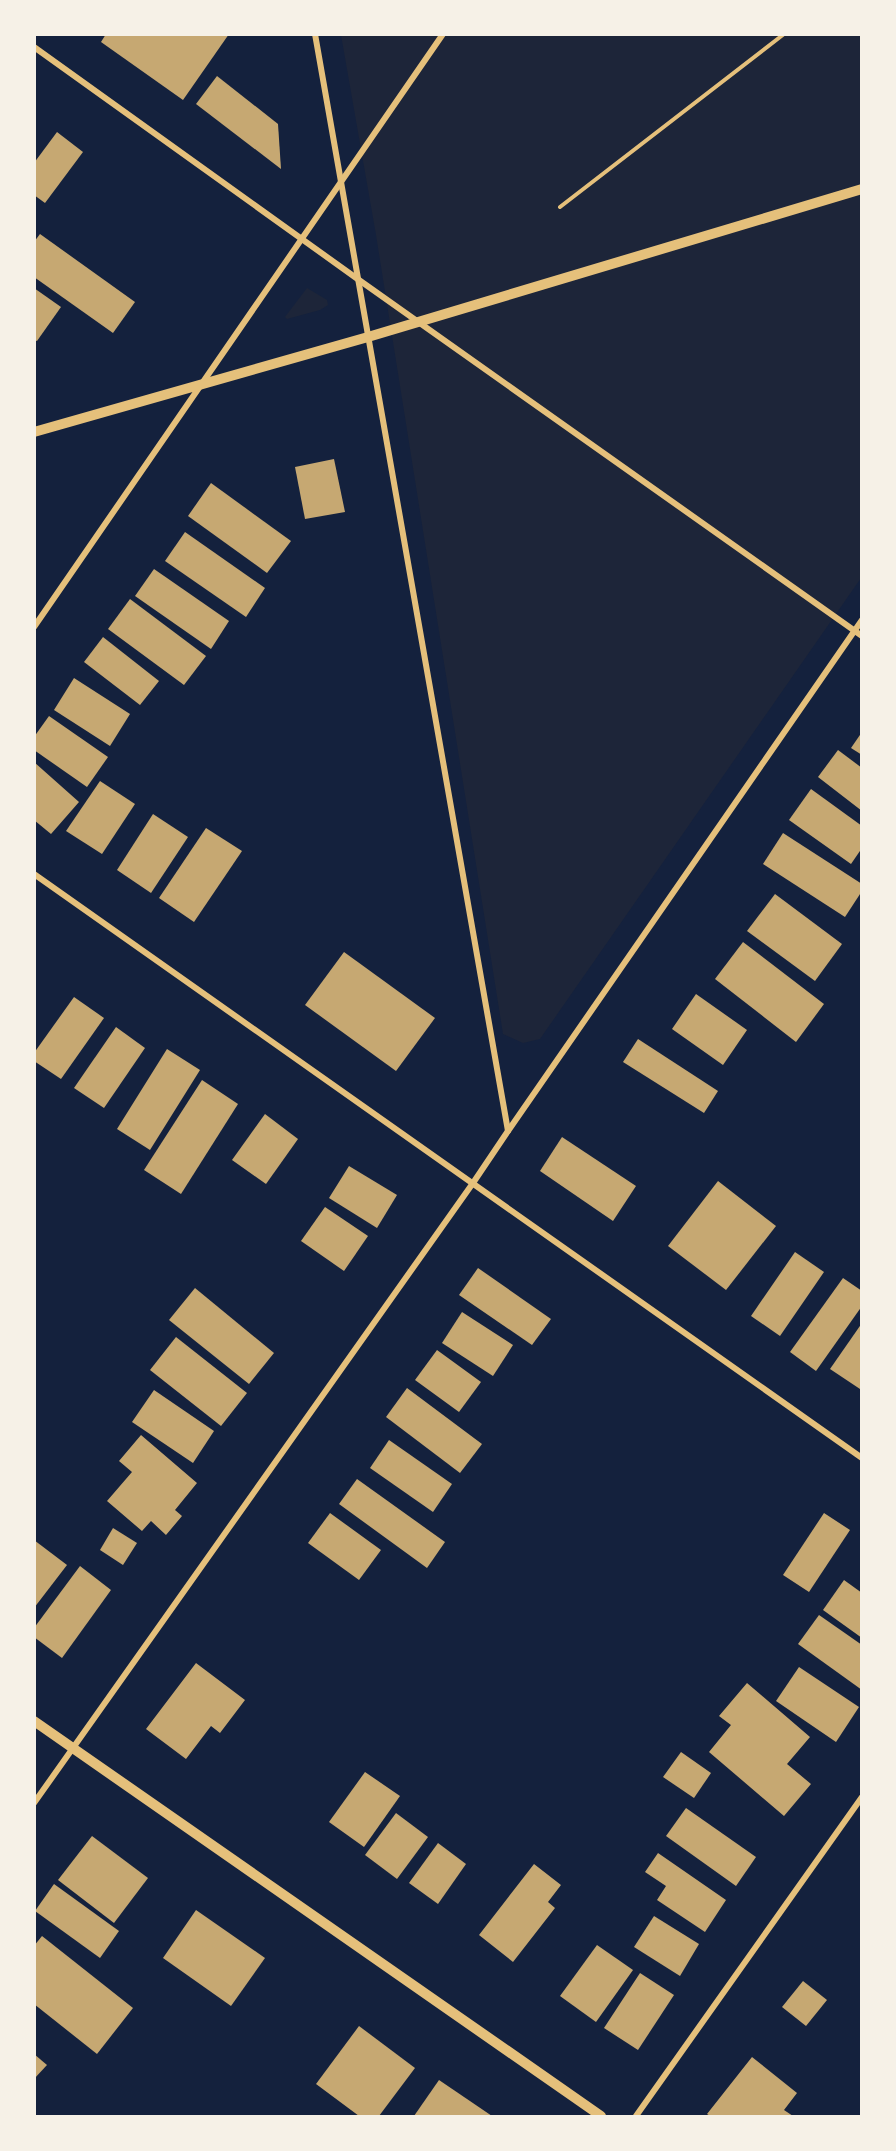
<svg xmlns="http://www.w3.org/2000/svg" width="896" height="2151" viewBox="0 0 896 2151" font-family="Inter,sans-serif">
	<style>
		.green { fill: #1d2539 }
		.building { fill: #c6a872 }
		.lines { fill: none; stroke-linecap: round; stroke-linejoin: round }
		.path { stroke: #e5c07b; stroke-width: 4 }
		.minor { stroke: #e5c07b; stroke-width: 6 }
		.tertiary { stroke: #e5c07b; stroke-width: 10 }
	</style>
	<rect width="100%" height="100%" fill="#14213d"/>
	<g class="green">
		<path d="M341,35H861V578L540,1039L523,1043L503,1034L376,235Z"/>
		<path d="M307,288L327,300L328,305L320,310L287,319L285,317Z"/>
	</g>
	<g class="building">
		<path d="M106,34H229L183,100L101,42Z"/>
		<path d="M217,76L278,124L281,169L196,104Z"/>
		<path d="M57,132L83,152L45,203L34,195V163Z"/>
		<path d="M40,234L135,302L113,333L34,277V242Z"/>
		<path d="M34,288L61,307L37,341L34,340Z"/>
		<path d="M334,459L345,512L305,519L295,467Z"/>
		<path d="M211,483L291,541L267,573L188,516Z"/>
		<path d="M185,532L265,588L246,617L165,561Z"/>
		<path d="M154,569L229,621L211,649L135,596Z"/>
		<path d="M130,599L206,656L184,685L108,629Z"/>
		<path d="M103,637L159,681L140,705L84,662Z"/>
		<path d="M74,678L130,714L110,746L54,710Z"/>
		<path d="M49,716L108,757L87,787L34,750V737Z"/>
		<path d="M862,732V755L851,748Z"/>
		<path d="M838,750L862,768V811L818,777Z"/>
		<path d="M34,762L79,802L51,834L34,820Z"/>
		<path d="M100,781L135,804L102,854L66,831Z"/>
		<path d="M811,789L862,826V848L851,864L789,820Z"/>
		<path d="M153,814L188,837L151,893L117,870Z"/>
		<path d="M206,828L242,851L194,922L159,898Z"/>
		<path d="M783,833L862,884V891L845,917L763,864Z"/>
		<path d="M775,894L842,944L815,981L747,931Z"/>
		<path d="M743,942L824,1004L796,1042L715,979Z"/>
		<path d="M344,952L435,1018L396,1071L305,1005Z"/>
		<path d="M696,994L747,1030L723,1065L672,1029Z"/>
		<path d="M74,997L104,1018L61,1079L34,1061V1053Z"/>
		<path d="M116,1027L145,1048L104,1108L74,1088Z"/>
		<path d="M638,1039L718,1091L704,1113L623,1062Z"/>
		<path d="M167,1049L200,1070L150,1150L117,1129Z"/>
		<path d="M202,1080L238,1104L181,1194L144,1170Z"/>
		<path d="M265,1114L298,1139L266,1184L232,1160Z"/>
		<path d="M562,1137L636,1186L613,1221L540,1171Z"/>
		<path d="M349,1166L397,1195L377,1228L329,1198Z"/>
		<path d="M718,1181L776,1226L726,1290L668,1246Z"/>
		<path d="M325,1207L368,1236L344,1271L301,1241Z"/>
		<path d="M795,1252L824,1272L780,1336L751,1316Z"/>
		<path d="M478,1268L551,1319L532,1345L459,1295Z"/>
		<path d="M843,1278L862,1291V1306L816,1371L790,1352Z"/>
		<path d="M195,1288L274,1353L249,1384L169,1320Z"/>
		<path d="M462,1312L513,1345L493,1376L442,1343Z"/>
		<path d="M862,1323V1387L860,1389L830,1369Z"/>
		<path d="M176,1337L247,1393L221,1426L150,1370Z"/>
		<path d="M437,1350L481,1382L459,1412L415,1380Z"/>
		<path d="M407,1388L482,1444L460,1473L386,1417Z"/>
		<path d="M154,1390L214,1431L193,1463L132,1422Z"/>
		<path d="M141,1435L197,1483L175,1510L182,1516L166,1535L151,1521L142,1531L107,1501L132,1472L119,1461Z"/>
		<path d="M389,1440L452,1484L433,1512L370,1468Z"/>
		<path d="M357,1479L445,1542L427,1568L339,1504Z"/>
		<path d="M330,1513L381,1550L359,1580L308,1543Z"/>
		<path d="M824,1513L850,1530L809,1592L783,1575Z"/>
		<path d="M113,1528L137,1543L123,1565L100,1550Z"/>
		<path d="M34,1540L67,1565L34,1608Z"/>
		<path d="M80,1566L111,1590L62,1658L34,1637V1628Z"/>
		<path d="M844,1580L862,1593V1638L823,1610Z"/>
		<path d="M819,1615L862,1645V1690L798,1644Z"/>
		<path d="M196,1663L245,1700L220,1733L211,1726L186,1759L146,1729Z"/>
		<path d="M799,1667L859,1707L836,1742L776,1701Z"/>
		<path d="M747,1683L810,1737L787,1764L811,1784L784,1816L709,1752L731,1725L719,1716Z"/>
		<path d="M681,1752L711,1773L694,1798L663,1777Z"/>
		<path d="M365,1772L400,1796L364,1847L329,1822Z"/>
		<path d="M686,1808L756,1857L736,1886L666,1836Z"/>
		<path d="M396,1813L428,1837L397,1879L365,1855Z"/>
		<path d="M92,1836L148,1878L114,1923L58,1880Z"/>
		<path d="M438,1843L466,1864L438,1904L409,1883Z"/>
		<path d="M658,1853L726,1900L705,1932L657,1900L666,1886L645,1872Z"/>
		<path d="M534,1864L561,1885L548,1902L555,1908L513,1962L479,1935Z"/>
		<path d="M54,1884L119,1931L100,1958L35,1911Z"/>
		<path d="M196,1910L265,1958L231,2006L163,1958Z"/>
		<path d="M654,1916L699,1944L680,1976L634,1947Z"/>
		<path d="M42,1936L133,2008L97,2054L34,2004V1946Z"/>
		<path d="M597,1945L633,1970L596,2022L560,1996Z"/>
		<path d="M640,1973L674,1995L638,2050L604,2028Z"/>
		<path d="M803,1981L827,2000L806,2026L782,2007Z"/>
		<path d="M359,2026L415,2068L379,2116H359L316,2084Z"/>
		<path d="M34,2054L47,2065L34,2079Z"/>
		<path d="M752,2057L797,2093L784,2110L793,2116H710L707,2114Z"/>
		<path d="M439,2080L492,2116H414Z"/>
	</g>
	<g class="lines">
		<path class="path" d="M560,207L784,34"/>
		<g class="minor">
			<path d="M315,34L508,1131"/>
			<path d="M34,47L359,280L862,636"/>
			<path d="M34,627L443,34"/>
			<path d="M34,874L862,1458"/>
			<path d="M34,1803L473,1183L508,1131L862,620"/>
			<path d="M636,2116L862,1797"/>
		</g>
		<g class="tertiary">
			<path d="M34,432L368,337L862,189"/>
			<path d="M34,1721L601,2116"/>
		</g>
	</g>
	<rect width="896" height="2151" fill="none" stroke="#f6f1e7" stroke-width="72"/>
</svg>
